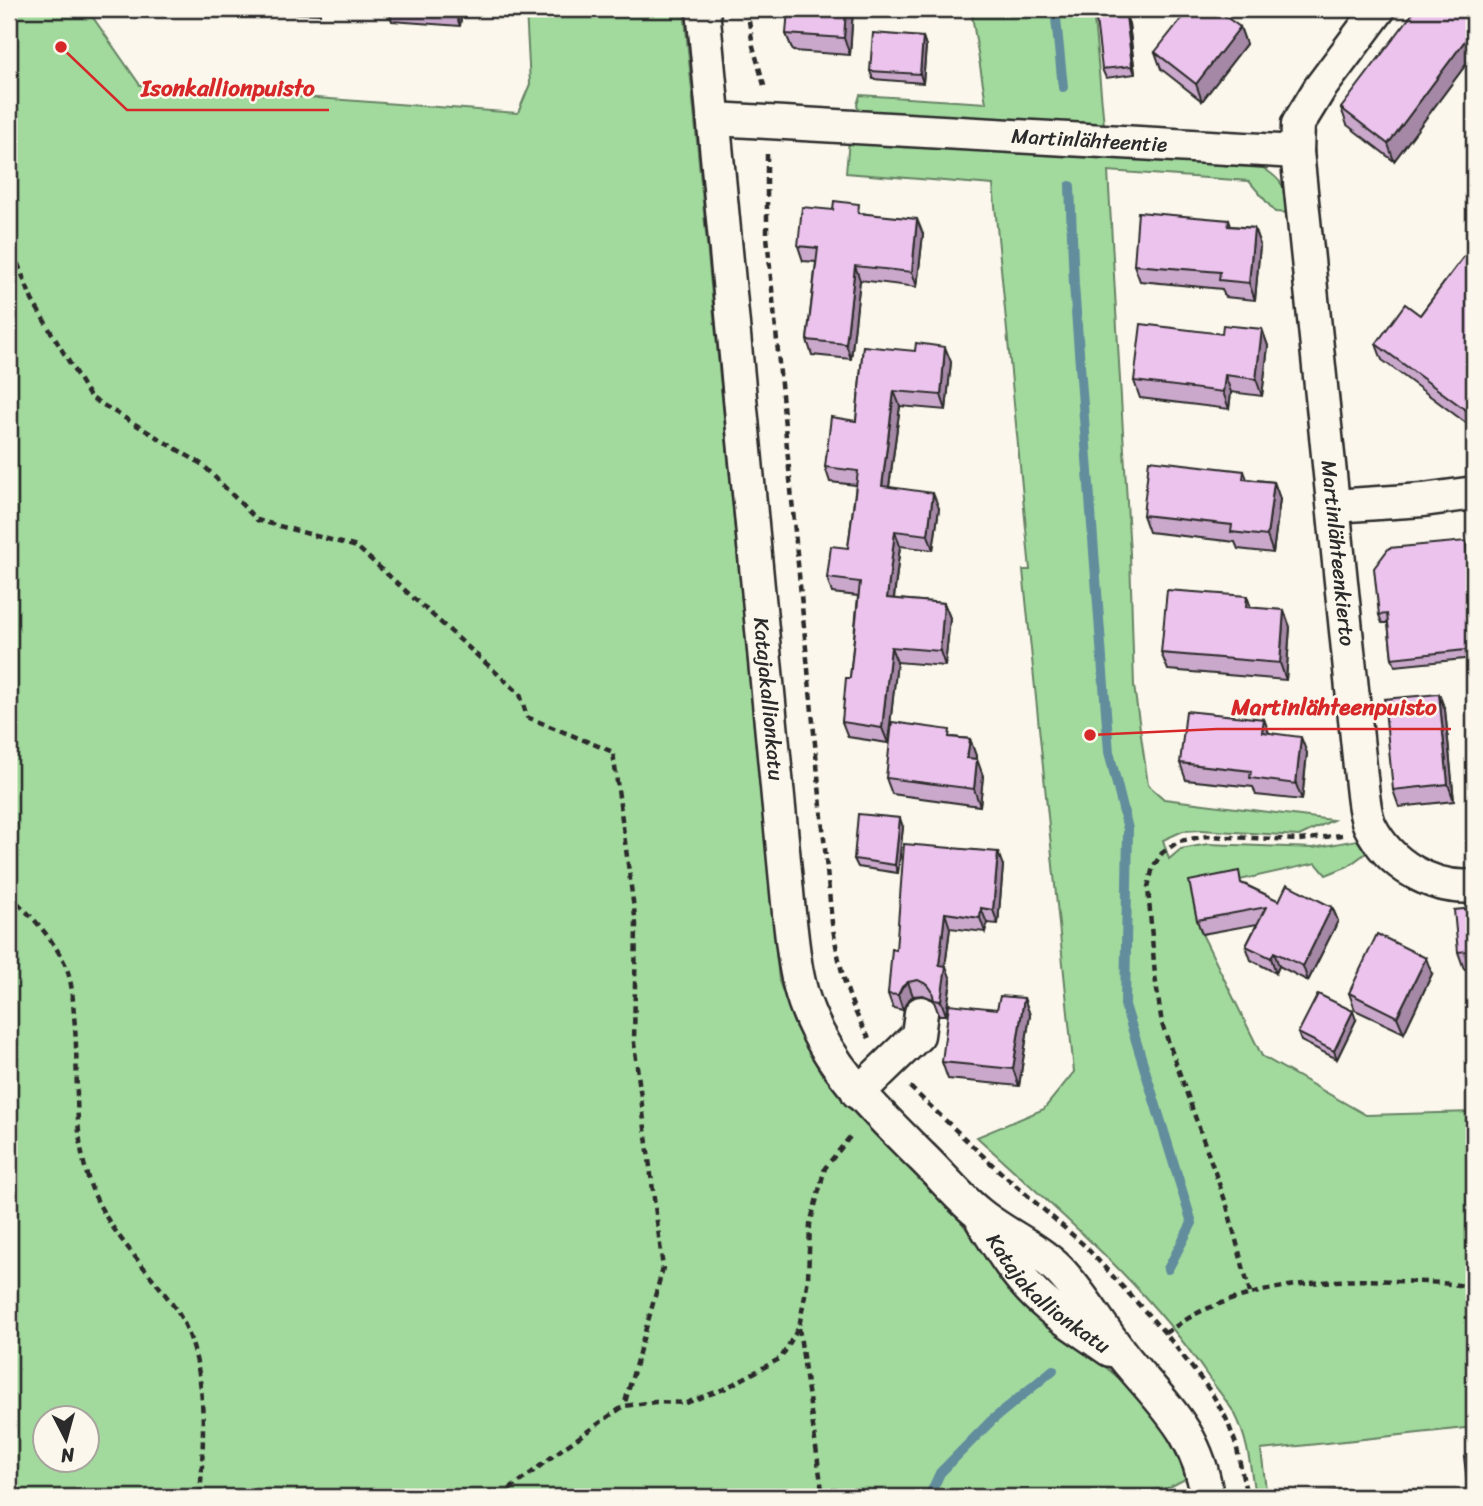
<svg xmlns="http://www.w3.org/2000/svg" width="1483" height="1506" viewBox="0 0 1483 1506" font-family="Sriracha,sans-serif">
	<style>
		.green { fill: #a2da9e; stroke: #668264; stroke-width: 2; fill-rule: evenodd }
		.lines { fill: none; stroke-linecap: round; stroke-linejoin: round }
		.stream { stroke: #628d9c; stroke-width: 10 }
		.minor-casing { stroke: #2b2b2b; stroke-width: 37 }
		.path { stroke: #2b2b2b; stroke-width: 4.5; stroke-dasharray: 7 5; stroke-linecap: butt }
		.minor { stroke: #fbf7ec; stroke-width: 32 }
		.wall { fill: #caa8cb; stroke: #2b2b2b; stroke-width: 2 }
		.shaded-wall { fill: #a488a5; stroke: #2b2b2b; stroke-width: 2 }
		.building { fill: #ebc3ec; stroke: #2b2b2b; stroke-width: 2 }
		.labels { text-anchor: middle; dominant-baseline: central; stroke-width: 5; stroke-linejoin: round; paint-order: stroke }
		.street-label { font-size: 21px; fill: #2b2b2b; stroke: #fbf7ec }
		.leader { fill: none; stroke: #d62828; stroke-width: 2.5 }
		.callout-dot { fill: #d62828; stroke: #fbf7ec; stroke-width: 2.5 }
		.callout-label { font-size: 23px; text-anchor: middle; font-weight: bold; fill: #d62828; stroke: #fbf7ec; stroke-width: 5; stroke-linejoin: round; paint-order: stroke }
	</style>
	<rect width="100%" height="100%" fill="#fbf7ec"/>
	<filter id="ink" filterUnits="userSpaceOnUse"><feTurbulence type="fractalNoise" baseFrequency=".0143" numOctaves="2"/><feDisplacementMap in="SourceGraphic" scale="14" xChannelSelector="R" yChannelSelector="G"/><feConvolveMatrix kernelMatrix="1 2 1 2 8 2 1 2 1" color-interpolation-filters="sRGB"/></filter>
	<g filter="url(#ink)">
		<g class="green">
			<path d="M9,9H87L140,85L518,113L530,84L526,9H684L779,981L795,1026L821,1073L951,1209L988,1257L1090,1354L1127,1385L1154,1413L1168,1435L1187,1478L1168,1488L1106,1497H9ZM46,1418H88V1460H46Z"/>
			<path d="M971,9H1093L1107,157L1263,168C1283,180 1288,191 1291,213L1275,212L1249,181L1108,171L1130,554L1134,686L1148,785L1164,799L1333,820L1299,836L1201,830L1183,831L1163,840L1169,859L1181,849L1208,844L1313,848L1357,840L1366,853L1348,866L1326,875L1316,863L1191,891L1194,896L1202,934L1262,1056L1366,1115L1474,1112V1427L1261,1450L1267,1497H1255C1251,1470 1248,1439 1235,1414C1227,1401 1216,1388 1207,1375C1145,1283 1058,1212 977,1137L1044,1109L1074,1072L1023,570H1030L993,185L846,173L849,140L987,119L859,111L857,105L860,95L986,103Z"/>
		</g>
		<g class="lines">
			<g class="stream">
				<path d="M1055,9L1063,87"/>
				<path d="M1070,186L1074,285L1109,752L1128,829L1125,1005L1192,1223L1168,1269"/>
				<path d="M929,1497L940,1473L991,1421L1053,1370"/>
			</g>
			<g class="minor-casing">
				<g id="minor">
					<path id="s1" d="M703,9L789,913C793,946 795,980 808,1011C831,1070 877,1112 921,1156C940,1174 957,1196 977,1212C1003,1234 1035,1246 1059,1270C1086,1298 1104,1334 1129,1363C1167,1408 1199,1436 1207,1497"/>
					<path id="s2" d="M1379,9L1320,88L1298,124L1297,152L1361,777C1363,793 1364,813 1370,826C1389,864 1431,890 1474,886"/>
					<path id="s3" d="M714,119L1297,152"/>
					<path d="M1334,506L1423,500L1474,493"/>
					<path d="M858,1093L918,1035L921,1013"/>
					<path id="s4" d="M983,1222C999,1247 1014,1273 1035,1294C1057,1316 1085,1332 1110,1350"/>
				</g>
			</g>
			<g class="path">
				<path d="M747,9L753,46L765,89"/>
				<path d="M767,154V236L832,923C839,964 847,1002 869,1038"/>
				<path d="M9,241L32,300L90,397L203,465L257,520L357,547L520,694L527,717L613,752L636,924L634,1043L663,1268L624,1406"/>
				<path d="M9,895C31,915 51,936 65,964C72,980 73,999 74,1016C80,1072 71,1131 90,1184C108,1233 149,1269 177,1311C209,1360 204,1441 200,1497"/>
				<path d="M910,1087L996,1168L1084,1245L1165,1333L1211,1392L1226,1418L1236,1444L1247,1497"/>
				<path d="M1250,1293L1227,1206L1162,1024L1155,976L1148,887L1153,867L1162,853L1179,841L1207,836L1299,840L1342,835"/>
				<path d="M799,1328L823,1497"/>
				<path d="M1165,1333C1178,1325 1192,1315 1206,1309C1267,1284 1330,1278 1395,1281C1422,1282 1448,1282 1474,1288"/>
				<path d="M500,1497L562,1449L624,1406L655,1402L686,1403L724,1389L781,1358L799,1327L808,1279L810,1224L825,1168L853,1133"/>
			</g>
			<use href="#minor" class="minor"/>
		</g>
		<g class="wall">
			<path d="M259,9H320V14L260,12Z"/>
			<path d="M388,9H462L460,26L392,21Z"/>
			<path d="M853,9L850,55L793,51L786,34Z"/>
			<path d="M1474,9V56L1473,55L1394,161L1347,125L1341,108Z"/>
			<path d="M1126,16L1129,24L1135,74L1106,78L1102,69Z"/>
			<path d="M1240,27L1246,44L1202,101L1161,69L1155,52Z"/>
			<path d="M923,37L926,46L923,83L873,79L870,71Z"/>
			<path d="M863,213L923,234L917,287L860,280L851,359L812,355L807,340L816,262L803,261L798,246Z"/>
			<path d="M1229,220L1231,226L1254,228L1260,245L1255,300L1225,297L1222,289L1140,281L1134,265Z"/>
			<path d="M1474,243V429L1382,360L1376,344L1420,315Z"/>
			<path d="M1262,329L1268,346L1262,396L1231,392L1229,409L1140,398L1134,381L1222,334Z"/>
			<path d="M863,346L951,362L946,410L900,406L889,487L939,508L933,550L900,546L894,599L944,603L950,618L945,666L897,662L888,743L848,737L842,722L850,678L858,596L832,593L827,578L848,548L856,485L830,482L825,467L856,421Z"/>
			<path d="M1244,471L1247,479L1274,482L1280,499L1273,553L1238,549L1235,542L1149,532L1143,515Z"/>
			<path d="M1466,541L1469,549L1471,566H1474V658L1395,666L1392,658L1388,623H1382L1379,615Z"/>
			<path d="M1251,607L1290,627L1286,680L1168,670L1161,653Z"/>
			<path d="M1439,694L1445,710L1454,801L1399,807L1393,790Z"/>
			<path d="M1264,719L1269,733L1307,753L1302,800L1256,795L1253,787L1186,780L1180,763Z"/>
			<path d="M952,737L970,739L976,756V759L983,776L980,806L892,794L886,778Z"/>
			<path d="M903,827L898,873L858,867L854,859Z"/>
			<path d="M1003,866L998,924L987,923L985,932L950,928L945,966L951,980L946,1015H939L933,999L923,995L913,996L907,1001L903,1010L893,1008L888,994L896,950Z"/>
			<path d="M1244,884L1279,901L1332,907L1338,921L1308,981L1279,966L1276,973L1251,960L1246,946L1257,924L1202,934L1197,920Z"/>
			<path d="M1474,908V1018L1472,1013L1468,969H1464L1458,952Z"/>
			<path d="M1432,974L1404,1033L1355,1010L1349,993Z"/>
			<path d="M1024,998L1030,1015L1019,1086L948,1079L942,1062L997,1009Z"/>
			<path d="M1356,1020L1337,1059L1301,1041L1298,1033Z"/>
		</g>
		<g class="shaded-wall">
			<path d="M454,9H462L460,26Z"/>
			<path d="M846,9H853L850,55L844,38Z"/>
			<path d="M1126,16L1129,24L1135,74L1132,66Z"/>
			<path d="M1240,27L1246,44L1202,101L1196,84Z"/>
			<path d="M923,37L926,46L923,83L920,74Z"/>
			<path d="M1467,38L1473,55L1394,161L1388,144Z"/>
			<path d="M917,219L923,234L917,287L912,272Z"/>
			<path d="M1254,228L1260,245L1255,300L1249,283Z"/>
			<path d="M855,266L860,280L851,359L846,344Z"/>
			<path d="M1262,329L1268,346L1262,396L1256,379Z"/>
			<path d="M945,347L951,362L946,410L941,395Z"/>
			<path d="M1225,375L1231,392L1229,409L1223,392Z"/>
			<path d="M894,391L900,406L887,501L882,486Z"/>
			<path d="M1274,482L1280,499L1273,553L1267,536Z"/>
			<path d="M933,493L939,508L933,550L928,535Z"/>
			<path d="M895,531L900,546L892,613L887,598Z"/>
			<path d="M1466,541L1469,549L1471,575L1468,566Z"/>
			<path d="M1247,596L1253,613L1246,607Z"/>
			<path d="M944,603L950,618L945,666L940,651Z"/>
			<path d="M1284,610L1290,627L1286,680L1280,663Z"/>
			<path d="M891,647L897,662L888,743L882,728Z"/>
			<path d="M1439,694L1445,710L1454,801L1448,784Z"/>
			<path d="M1264,719L1270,736L1262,732Z"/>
			<path d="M1301,737L1307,753L1302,800L1296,784Z"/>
			<path d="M970,739L976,756L973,775L967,758Z"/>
			<path d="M977,759L983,776L980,806L974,789Z"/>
			<path d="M900,818L903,827L898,873L895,865Z"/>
			<path d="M998,852L1003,866L998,924L993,910Z"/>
			<path d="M1332,907L1338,921L1308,981L1303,966Z"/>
			<path d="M981,908L987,923L985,932L980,918Z"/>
			<path d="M945,913L950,928L944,975L946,966L951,980L946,1015L941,1001L939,965Z"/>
			<path d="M1274,952L1279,966L1276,973L1271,958Z"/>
			<path d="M1426,958L1432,974L1404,1033L1397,1017Z"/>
			<path d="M908,982L913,996L907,1001L903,1010L898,995L902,987Z"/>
			<path d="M1024,998L1030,1015L1019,1086L1013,1069Z"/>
			<path d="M1353,1011L1356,1020L1337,1059L1334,1051Z"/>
		</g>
		<g class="building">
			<path d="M788,9H846L844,38L786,34Z"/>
			<path d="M1189,9H1215L1240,27L1196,84L1155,52Z"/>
			<path d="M1416,9H1474V44L1467,38L1388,144L1341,108Z"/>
			<path d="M1126,16L1132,66L1102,69L1096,19Z"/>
			<path d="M873,33L923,37L920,74L870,71Z"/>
			<path d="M834,201L859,204L858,213L917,219L912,272L855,266L846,344L807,340L818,248L798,246L802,207L833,210Z"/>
			<path d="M1138,212L1229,220L1228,226L1254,228L1249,283L1219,280L1220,272L1134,265Z"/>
			<path d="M1474,243V416L1376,344L1405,304L1420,315Z"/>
			<path d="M1141,324L1222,334L1223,325L1262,329L1256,379L1225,375L1223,392L1134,381Z"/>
			<path d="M916,343L945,347L941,395L894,391L882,486L933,493L928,535L895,531L887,598L944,603L940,651L891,647L882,728L842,722L846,678H850L860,582L827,578L831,546L848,548L858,471L825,467L831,417L856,421L863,346L915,351Z"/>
			<path d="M1149,460L1244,471L1243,479L1274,482L1267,536L1231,532L1232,525L1143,515Z"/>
			<path d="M1466,541L1468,566H1474V649L1392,658L1387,614L1379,615L1374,568L1389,548Z"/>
			<path d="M1167,590L1247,596L1246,607L1284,610L1280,663L1161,653Z"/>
			<path d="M1439,694L1448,784L1393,790L1384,699Z"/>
			<path d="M1186,711L1264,719L1262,732L1301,737L1296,784L1250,778L1251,771L1180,763Z"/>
			<path d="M892,722L950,730L949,737L970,739L967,758L977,759L974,789L886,778Z"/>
			<path d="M858,814L900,818L895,865L854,859Z"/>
			<path d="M904,844L998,852L993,910L981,908L980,918L945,913L939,965L946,966L941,1001L934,1000L932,991L928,985L918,980L908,982L902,987L898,995L888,994L892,949L896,950Z"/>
			<path d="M1239,871L1241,883L1279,901L1287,884L1332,907L1303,966L1274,952L1271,958L1246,946L1266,907L1197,920L1189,881Z"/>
			<path d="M1474,908V1012L1472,1013L1466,951L1458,952L1454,910Z"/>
			<path d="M1377,934L1426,958L1397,1017L1349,993Z"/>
			<path d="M1318,994L1353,1011L1334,1051L1298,1033Z"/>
			<path d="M1000,996L1024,998L1013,1069L942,1062L949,1004L997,1009Z"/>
			<path d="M1474,1456V1496L1469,1497L1464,1457Z"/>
			<path d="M1345,1490L1346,1497H1293V1495Z"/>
		</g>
	</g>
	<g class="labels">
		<g class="street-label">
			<text stroke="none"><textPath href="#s3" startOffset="376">Martinlähteentie</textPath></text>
			<text stroke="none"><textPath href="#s2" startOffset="572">Martinlähteenkierto</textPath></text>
			<text stroke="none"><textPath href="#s1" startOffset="693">Katajakallionkatu</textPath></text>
			<text stroke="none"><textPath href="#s4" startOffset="98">Katajakallionkatu</textPath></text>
		</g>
	</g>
	<path class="leader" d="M61 47L127 110H329M1090 735L1217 729H1451"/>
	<g class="callout-dot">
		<circle cx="61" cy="47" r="7"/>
		<circle cx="1090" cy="735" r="7"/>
	</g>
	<g class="callout-label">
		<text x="228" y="96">Isonkallionpuisto</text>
		<text x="1334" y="715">Martinlähteenpuisto</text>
	</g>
	<rect width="1483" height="1506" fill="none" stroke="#fbf7ec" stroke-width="35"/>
	<rect x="18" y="18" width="1448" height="1471" fill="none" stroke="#2b2b2b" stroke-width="2.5" filter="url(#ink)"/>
	<g transform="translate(66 1439) rotate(174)"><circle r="33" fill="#fbf7ec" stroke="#a8a59f" stroke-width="2"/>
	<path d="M0-5L12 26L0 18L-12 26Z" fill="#2b2b2b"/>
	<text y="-10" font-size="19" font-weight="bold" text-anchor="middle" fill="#2b2b2b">N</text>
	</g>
</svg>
